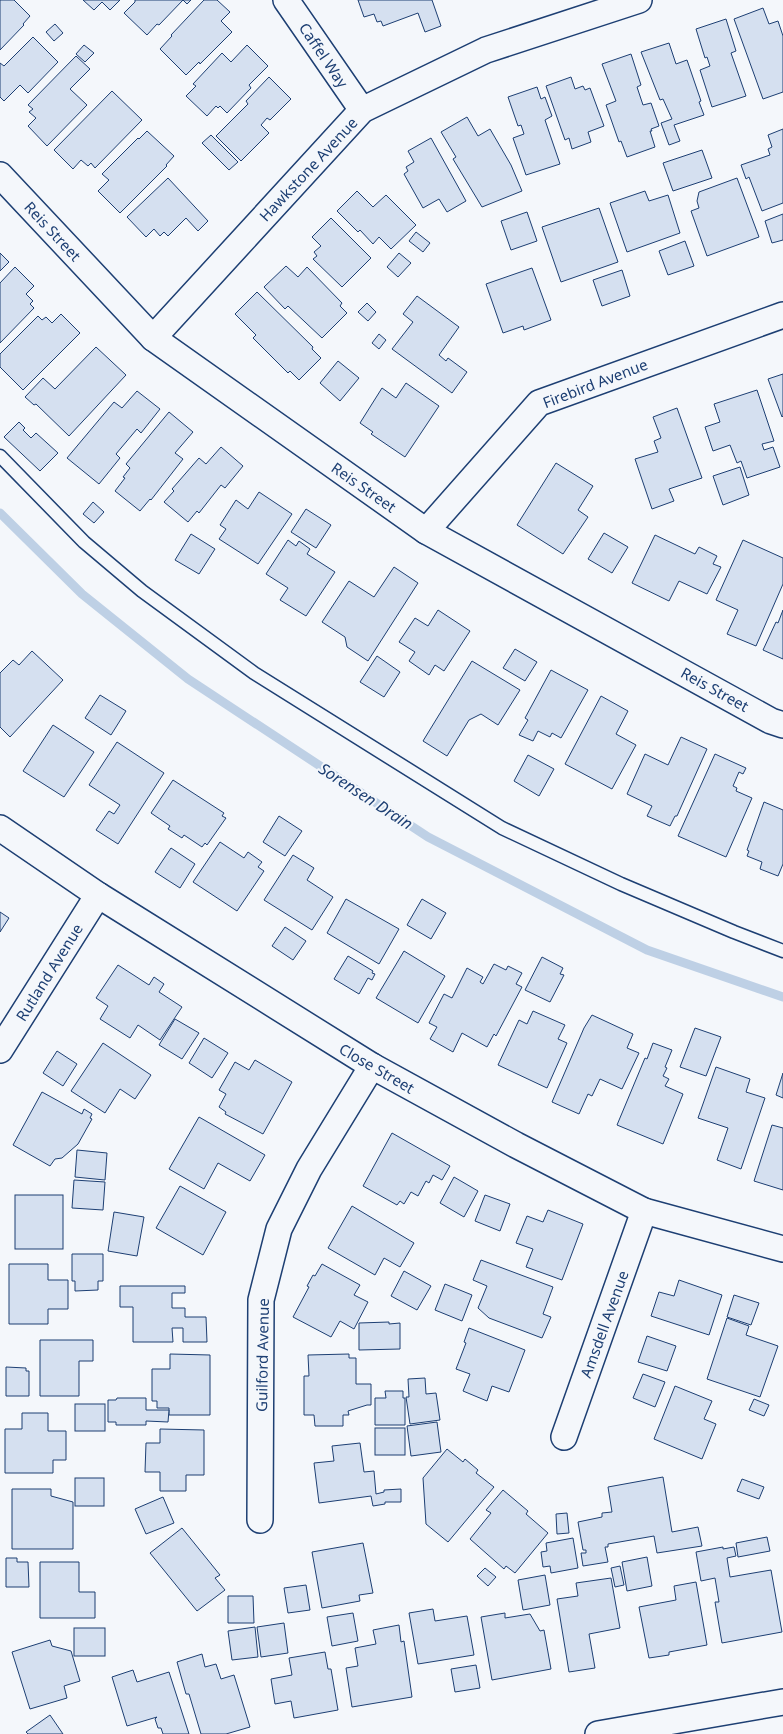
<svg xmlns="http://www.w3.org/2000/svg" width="783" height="1734" viewBox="0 0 783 1734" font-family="'Noto Sans',sans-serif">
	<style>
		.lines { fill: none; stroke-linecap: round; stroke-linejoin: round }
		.stream { stroke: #bed0e5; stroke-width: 9 }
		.building { fill: #d5e0f0; stroke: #1d3f73 }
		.lane-casing { stroke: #1d3f73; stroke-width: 15 }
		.street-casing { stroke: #1d3f73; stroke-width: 28 }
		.lane { stroke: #f4f7fb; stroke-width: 12 }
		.street { stroke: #f4f7fb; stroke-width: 25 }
		.labels { text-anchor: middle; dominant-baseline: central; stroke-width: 4; stroke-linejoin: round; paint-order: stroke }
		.street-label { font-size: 15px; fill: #1d3f73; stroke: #f4f7fb }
		.water-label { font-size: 16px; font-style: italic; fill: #1d3f73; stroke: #f4f7fb }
	</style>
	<rect width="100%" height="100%" fill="#f4f7fb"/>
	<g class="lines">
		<path class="stream" d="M0,513L82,594L188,679L428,837L647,950L783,997"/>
	</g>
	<g class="building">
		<path d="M0,0H14L30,16L23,24L24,25L0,50Z"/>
		<path d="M83,0H120L110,10L102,2L94,10Z"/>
		<path d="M135,0H191L187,4L183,0L159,25L157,24L147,35L124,13L135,2Z"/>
		<path d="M204,0H217L230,12L221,21L232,32L200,64L199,62L186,75L160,49L172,36L171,35Z"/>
		<path d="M358,0H432L441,26L425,32L418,13L383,26L381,21L377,22L374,14L364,17Z"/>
		<path d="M763,8L769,24L778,21L783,36V92L763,99L734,19Z"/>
		<path d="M726,19L736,51L731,53L746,96L712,107L700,70L710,66L707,57L705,58L696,29Z"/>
		<path d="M55,24L63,33L54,41L46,32Z"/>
		<path d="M33,37L58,62L28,93L20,85L4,101L0,97V63L4,66Z"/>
		<path d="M669,43L676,64L687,60L701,101L699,102L704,115L674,125L680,141L669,145L661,123L672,119L663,99L660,100L641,52Z"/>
		<path d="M84,45L94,53L85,62L76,54Z"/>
		<path d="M247,45L268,66L249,85L251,88L227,113L220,106L218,108L216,106L207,116L186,96L196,86L193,84L222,53L231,62Z"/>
		<path d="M631,54L641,85L637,87L643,105L651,103L659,126L651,129L652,131H650L655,147L627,157L621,141L619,142L606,105L616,101L602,64Z"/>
		<path d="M76,56L90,69L70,89L87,105L47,146L28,126L36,118L29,112L33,109L28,105Z"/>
		<path d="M269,77L291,99L270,120L267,118L261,125L269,133L241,161L216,136L248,104L246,101Z"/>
		<path d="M571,77L575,89L583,86L585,90L590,88L604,126L588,132L591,142L572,149L569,138L565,140L546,86Z"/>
		<path d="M537,87L541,99L545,97L552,116L545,120L560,164L526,175L513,138L524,134L521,125L518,126L508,97Z"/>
		<path d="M112,91L142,120L95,168L91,163L88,166L81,160L73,169L54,150Z"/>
		<path d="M467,117L478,136L490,129L511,165L522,191L482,207L453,159L456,157L441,132Z"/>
		<path d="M783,129V203L762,211L749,177L746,179L741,165L770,155L768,149L772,147L768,135Z"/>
		<path d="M147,131L174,156L166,165L167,166L120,213L98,191L109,180L102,174L138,138L139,139Z"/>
		<path d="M211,135L238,162L229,170L202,143Z"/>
		<path d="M431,138L466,201L447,212L439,199L423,208L404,174L408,171L406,167L414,162L408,151Z"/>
		<path d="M702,150L712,178L673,191L663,163Z"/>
		<path d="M168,178L208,221L198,231L186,218L168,236L164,232L160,236L154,229L146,237L127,217Z"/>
		<path d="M737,178L759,237L707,256L691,211L699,208L697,201L699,192Z"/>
		<path d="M357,191L373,207L386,195L416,225L391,249L379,237L373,244L360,230L358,232L337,211Z"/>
		<path d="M645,191L649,201L668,195L680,233L627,252L610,203Z"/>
		<path d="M599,208L618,262L561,282L542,227Z"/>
		<path d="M527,212L537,241L511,250L501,221Z"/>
		<path d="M783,214V240L772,243L765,221Z"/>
		<path d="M331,218L371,258L342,287L313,259L317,256L314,252L321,246L312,237Z"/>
		<path d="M416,232L430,243L423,252L409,241Z"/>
		<path d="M685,241L694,266L668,275L659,251Z"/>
		<path d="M0,253L9,262L0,271Z"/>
		<path d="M399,253L411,263L398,277L387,267Z"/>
		<path d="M286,266L298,277L307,267L342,303L340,306L347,313L322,338L288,306L285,309L264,287Z"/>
		<path d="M15,267L34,286L26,294L33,301L30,304L34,308L0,343V283Z"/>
		<path d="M532,268L551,320L524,330L523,326L503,333L486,284Z"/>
		<path d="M622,270L630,296L602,306L593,280Z"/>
		<path d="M257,292L313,347L312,349L321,358L299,380L290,371L288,373L253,338L256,335L235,314Z"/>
		<path d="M417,296L459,327L439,355L446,361L448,358L467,372L452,393L392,349L413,322L403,314Z"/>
		<path d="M367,303L376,312L368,321L358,312Z"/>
		<path d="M61,314L80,333L23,390L0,367V354L38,316L42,320L46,317L52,323Z"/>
		<path d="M379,334L386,340L379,349L372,343Z"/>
		<path d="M96,347L126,375L69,436L36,404L34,405L25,397L43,378L55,389Z"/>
		<path d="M338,361L359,378L340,401L320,383Z"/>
		<path d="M783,374V416L782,417L768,379Z"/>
		<path d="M406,383L439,406L405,457L371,434L373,432L360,423L382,388L396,398Z"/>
		<path d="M757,390L774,441L762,444L764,450L773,447L780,467L747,478L741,461L737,463L730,445L713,451L705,427L720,422L714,404Z"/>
		<path d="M137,391L160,409L141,433L137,429L116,454L120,458L99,484L67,458L114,402L122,408Z"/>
		<path d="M677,408L702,478L669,489L674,501L652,509L635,459L658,452L654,441L661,438L653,417Z"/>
		<path d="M169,412L193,432L175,453L183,459L151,500L150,499L140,511L115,491L125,478L123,477L130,468L126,464Z"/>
		<path d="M19,422L25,428L23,430L31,438L36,433L58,453L40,471L4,437Z"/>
		<path d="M221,447L243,466L225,488L221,485L199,513L197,511L188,522L164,502L174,491L172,489L199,458L206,464Z"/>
		<path d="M556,463L593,486L578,510L588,517L563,554L517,525Z"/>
		<path d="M740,467L749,495L723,505L713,476Z"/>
		<path d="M259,492L292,514L258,564L219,539L226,529L220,525L236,500L248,509Z"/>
		<path d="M93,502L104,512L94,523L83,514Z"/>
		<path d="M306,509L331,525L316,548L291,532Z"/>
		<path d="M604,533L628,547L612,573L588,559Z"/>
		<path d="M191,534L215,549L199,574L175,560Z"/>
		<path d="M655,535L695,554L699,547L717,556L713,564L721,567L707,594L679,581L669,601L632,583Z"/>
		<path d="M288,540L296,546L299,541L310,549L307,554L335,572L306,616L280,600L288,588L266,574Z"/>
		<path d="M743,540L783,558V584L756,646L727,634L738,610L716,600Z"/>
		<path d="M394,567L418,583L368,661L347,647L345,637L322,622L349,581L374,597Z"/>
		<path d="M438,610L470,631L444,671L435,665L429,675L409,661L415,652L399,642L415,618L428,626Z"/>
		<path d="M783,610V659L763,650L776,622L778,623Z"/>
		<path d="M515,649L537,662L525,681L503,668Z"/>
		<path d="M32,651L63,680L10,737L0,727V673L13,660L19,665Z"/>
		<path d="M377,656L400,672L384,697L360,682Z"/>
		<path d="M472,661L520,690L498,725L481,714L469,720L447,756L423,741Z"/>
		<path d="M551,670L588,690L561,738L552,733L550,737L538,731L533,741L519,735L528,720L525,718Z"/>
		<path d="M100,695L126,711L111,735L85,718Z"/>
		<path d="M601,696L628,711L616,734L636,745L612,789L565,764Z"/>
		<path d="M53,725L94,752L64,797L23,771Z"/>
		<path d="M681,737L707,749L677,816H675L670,826L647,816L652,806L627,794L645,754L668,765Z"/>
		<path d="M117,742L164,773L118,844L96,830L109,811L114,814L120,805L89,785Z"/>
		<path d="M715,754L746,768L743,774L739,772L733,786L737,788L736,791L752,798L726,857L678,836Z"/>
		<path d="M528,755L554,769L539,796L514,781Z"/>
		<path d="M173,780L224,813L222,816L226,818L207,845L205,843L202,847L184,835L182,838L168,829L170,826L151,813Z"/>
		<path d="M764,802L783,810V864L778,876L760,869L762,862L747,856L749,851L747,850Z"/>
		<path d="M279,816L302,831L285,856L263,842Z"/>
		<path d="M220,842L244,858L248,852L262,862L258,867L264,871L237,911L193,882Z"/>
		<path d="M171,848L195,864L180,888L155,872Z"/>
		<path d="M293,855L314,868L307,880L333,897L312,930L264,900Z"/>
		<path d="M346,899L399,929L379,964L327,933Z"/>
		<path d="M422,899L446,913L431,939L407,925Z"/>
		<path d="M0,912L9,918L0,932Z"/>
		<path d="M285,927L306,941L293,960L272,946Z"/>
		<path d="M404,951L445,976L418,1023L376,998Z"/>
		<path d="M348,956L373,971L372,973L375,974L372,980L368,978L359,994L334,979Z"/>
		<path d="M542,957L563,968L560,974L564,975L550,1002L525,990Z"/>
		<path d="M494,964L506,970L508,966L522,973L516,984L522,987L496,1036L494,1034L487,1047L462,1033L453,1052L430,1039L437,1027L429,1023L444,994L452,998L467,968L483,977L480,982L483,984Z"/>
		<path d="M118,965L149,985L154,977L164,984L159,992L182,1007L160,1040L138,1025L130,1038L100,1019L108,1006L96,998Z"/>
		<path d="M533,1011L565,1025L558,1039L567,1043L547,1088L498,1065L519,1020L527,1024Z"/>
		<path d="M592,1015L633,1034L627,1048L639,1053L622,1089L600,1079L592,1096L588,1094L579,1114L552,1102L584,1028Z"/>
		<path d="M175,1019L199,1033L182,1059L159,1045Z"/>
		<path d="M695,1028L721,1037L706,1076L680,1067Z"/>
		<path d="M204,1038L228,1053L212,1078L189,1063Z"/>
		<path d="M103,1043L151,1075L135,1099L120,1089L105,1113L71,1091Z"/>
		<path d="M653,1043L672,1050L665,1067L667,1068L663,1076L669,1079L665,1086L683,1094L663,1144L617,1125L645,1058L647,1059Z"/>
		<path d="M57,1051L77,1064L63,1086L43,1073Z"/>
		<path d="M255,1060L292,1082L263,1134L225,1114L226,1112L219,1107L226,1094L219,1090L235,1062L249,1070Z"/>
		<path d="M716,1067L750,1079L746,1092L765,1098L741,1169L717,1160L728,1128L698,1118Z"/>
		<path d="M783,1073V1098L776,1095Z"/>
		<path d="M42,1092L82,1114L84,1109L92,1114L90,1118L92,1119L78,1144L62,1158L55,1159L50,1166L13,1145Z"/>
		<path d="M199,1117L265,1155L250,1181L218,1163L204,1189L169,1169Z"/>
		<path d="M772,1125L783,1128V1190L754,1181Z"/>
		<path d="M392,1133L450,1166L442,1180L433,1175L429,1183L426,1181L418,1196L411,1192L404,1204L400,1201L397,1205L363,1186Z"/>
		<path d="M77,1150L107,1153L105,1180L75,1177Z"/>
		<path d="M454,1177L478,1191L464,1217L440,1203Z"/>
		<path d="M74,1180L105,1182L103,1210L72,1208Z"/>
		<path d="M180,1186L226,1212L203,1255L156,1228Z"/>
		<rect x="15" y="1195" width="48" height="54"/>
		<path d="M485,1195L510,1204L500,1231L475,1221Z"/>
		<path d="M352,1206L414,1243L400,1267L384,1258L375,1275L328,1248Z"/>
		<path d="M548,1210L583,1224L562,1280L526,1267L533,1249L516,1243L527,1216L543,1222Z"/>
		<path d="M114,1212L144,1217L137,1256L108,1251Z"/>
		<path d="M72,1254H103V1281H98V1290L75,1291V1281H72Z"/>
		<path d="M481,1260L553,1287L543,1314L551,1317L542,1338L489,1318L478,1308L487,1286L473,1280Z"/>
		<path d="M9,1264H48V1280H68V1309H48V1324H9Z"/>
		<path d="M322,1264L360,1285L354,1295L368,1302L354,1329L340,1321L331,1337L293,1317L309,1287L307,1286L313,1275L315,1276Z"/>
		<path d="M404,1271L431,1286L417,1310L391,1296Z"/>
		<path d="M679,1280L722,1295L709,1335L651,1316L659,1292L674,1296Z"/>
		<path d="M445,1284L472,1295L462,1321L435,1310Z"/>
		<path d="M120,1286H185V1293H172V1308H185V1317H206L207,1342H183V1328H172L173,1342H133V1307H120Z"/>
		<path d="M734,1295L759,1303L751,1325L727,1317Z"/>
		<path d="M727,1318L749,1326L746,1335L778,1346L760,1397L707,1379Z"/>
		<path d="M389,1322V1324L400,1323V1349L359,1350V1323Z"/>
		<path d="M469,1328L525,1350L509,1392L492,1386L487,1401L463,1391L470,1374L456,1369L466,1343L464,1342Z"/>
		<path d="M647,1336L676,1346L667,1371L638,1362Z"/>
		<path d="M40,1340H93V1361H79V1396H40Z"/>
		<path d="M170,1354L210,1355V1415H169V1408H157V1401H152V1369H170Z"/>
		<path d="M349,1354V1358H356V1384H371V1405H367L348,1411L349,1415H343V1426H315L314,1415H304V1376H309L308,1355Z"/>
		<path d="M6,1367L26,1368V1371H29V1396H6Z"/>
		<path d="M643,1374L665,1382L655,1407L633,1398Z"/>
		<path d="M425,1378L426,1394L436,1393L440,1420L410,1424L406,1397H409L408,1379Z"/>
		<path d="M675,1386L712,1401L704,1419L716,1424L702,1459L654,1439Z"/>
		<path d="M385,1391H403V1398H405V1425H375V1398H386Z"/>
		<path d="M117,1398H146V1410H169L168,1422L146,1421V1425H116V1422H108V1400H116Z"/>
		<path d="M754,1399L769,1405L764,1416L749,1410Z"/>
		<rect x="75" y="1404" width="30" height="27"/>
		<path d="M22,1413H48V1431H66V1460H53V1473H5V1429H22Z"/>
		<path d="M437,1422L441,1452L411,1456L407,1426Z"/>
		<rect x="375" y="1428" width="30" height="27"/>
		<path d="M160,1429L204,1430V1475H186V1491H160V1472H145L146,1443H160Z"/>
		<path d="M360,1443L364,1472L374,1471L376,1494L384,1492V1490L401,1489V1502H385V1504L373,1506L371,1496L319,1503L314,1463L334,1461L332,1446Z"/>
		<path d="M447,1449L463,1462L465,1459L478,1470L476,1473L494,1487L448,1542L426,1524L423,1478Z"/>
		<path d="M663,1477L672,1532L698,1527L702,1546L657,1553L654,1536L608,1544V1547H605L608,1562L583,1566L581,1553H586V1550H583L578,1522L602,1517V1513L612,1512L608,1487Z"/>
		<rect x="75" y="1478" width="29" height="28"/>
		<path d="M742,1479L764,1487L759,1499L737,1491Z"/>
		<path d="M12,1489H51V1496L73,1502V1549H12Z"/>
		<path d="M503,1490L528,1511L526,1514L548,1533L515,1573L506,1566L504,1569L470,1539L491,1513L486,1510Z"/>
		<path d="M163,1497L174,1523L146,1534L135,1509Z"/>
		<path d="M567,1513L569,1533L557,1534L556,1514Z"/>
		<path d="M182,1528L220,1575L215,1578L225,1590L197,1611L150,1553Z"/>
		<path d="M767,1537L770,1551L738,1557L736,1543Z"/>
		<path d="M573,1538L578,1568L551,1573L550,1566L543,1567L541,1552L547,1551L546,1543Z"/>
		<path d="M363,1543L373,1593L359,1595L360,1601L322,1608L312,1552Z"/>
		<path d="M723,1547V1549L734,1547L736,1556L727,1558L730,1577L771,1570L782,1632L722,1643L715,1602H719L715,1578L701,1581L696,1552Z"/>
		<path d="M647,1557L652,1586L627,1591L622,1562Z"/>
		<path d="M6,1558H17V1562H28L29,1587H6Z"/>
		<path d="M40,1562H79V1592H95V1618H40Z"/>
		<path d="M620,1566L624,1585L615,1587L611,1568Z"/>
		<path d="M485,1568L496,1577L488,1586L477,1576Z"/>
		<path d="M545,1575L550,1605L523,1610L518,1580Z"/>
		<path d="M611,1578L620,1628L589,1634L595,1668L569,1672L557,1599L578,1596L576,1583Z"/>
		<path d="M696,1582L707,1645L669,1652V1655L649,1658L639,1607L676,1600L674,1586Z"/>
		<path d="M306,1585L310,1610L288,1613L284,1588Z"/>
		<path d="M228,1596H253L254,1623H228Z"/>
		<path d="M433,1609L435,1621L467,1616L474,1655L418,1664L409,1613Z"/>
		<path d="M353,1613L358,1641L332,1646L327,1617Z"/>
		<path d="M505,1613V1618L530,1614L540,1631L544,1630L551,1669L492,1680L481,1617Z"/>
		<path d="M284,1623L288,1653L261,1657L257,1627Z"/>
		<path d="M399,1625L401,1642L404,1641L412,1697L352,1707L346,1668L358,1666L355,1648L376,1644L373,1630Z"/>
		<path d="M255,1627L258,1657L232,1660L228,1631Z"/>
		<rect x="74" y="1628" width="31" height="28"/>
		<path d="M50,1640L52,1646L71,1651L80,1681L64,1686L67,1698L30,1709L12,1652Z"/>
		<path d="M325,1652L328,1669H331L338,1710L294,1718L291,1701L275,1704L271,1679L292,1675L289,1658Z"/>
		<path d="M202,1654L205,1667L216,1664L221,1679L234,1675L250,1727L226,1734H201L189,1694H186L177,1662Z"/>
		<path d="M476,1665L480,1688L455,1692L451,1669Z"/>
		<path d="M133,1670L137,1682L169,1672L189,1734H163L161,1728H158L155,1719L157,1717L127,1726L112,1677Z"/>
		<path d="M50,1715L63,1734H28L26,1732Z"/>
	</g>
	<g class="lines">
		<g class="lane-casing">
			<path id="lane" d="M0,456L84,542L142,591L254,673L502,828L621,884L734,932L783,951"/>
		</g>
		<g class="street-casing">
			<g id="street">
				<path d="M286,0L362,110"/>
				<path d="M0,175L153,338L426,531L771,721L783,725"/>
				<path d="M153,338L362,110L486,50L639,0"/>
				<path d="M426,531L539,403L783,315"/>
				<path d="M0,828L98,895L372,1066L516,1145L644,1211L783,1249"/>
				<path d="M0,1050L98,895"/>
				<path d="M564,1437L644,1211"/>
				<path d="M260,1520L261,1300L279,1229L309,1169L372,1066"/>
				<path d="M598,1734L783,1702"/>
			</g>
		</g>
		<use href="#lane" class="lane"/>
		<use href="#street" class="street"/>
	</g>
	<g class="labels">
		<g class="street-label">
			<text transform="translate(324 55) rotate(56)">Caffel Way</text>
			<text transform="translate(308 169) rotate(-47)">Hawkstone Avenue</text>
			<text transform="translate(53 231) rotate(47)">Reis Street</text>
			<text transform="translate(595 383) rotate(-21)">Firebird Avenue</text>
			<text transform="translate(364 487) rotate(35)">Reis Street</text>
			<text transform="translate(715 689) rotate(29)">Reis Street</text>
			<text transform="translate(49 972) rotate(-58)">Rutland Avenue</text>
			<text transform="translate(377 1068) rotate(30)">Close Street</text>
			<text transform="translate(604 1324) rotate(-70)">Amsdell Avenue</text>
			<text transform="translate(262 1355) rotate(-89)">Guilford Avenue</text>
		</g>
		<g class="water-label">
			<text transform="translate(366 796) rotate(33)">Sorensen Drain</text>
		</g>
	</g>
</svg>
